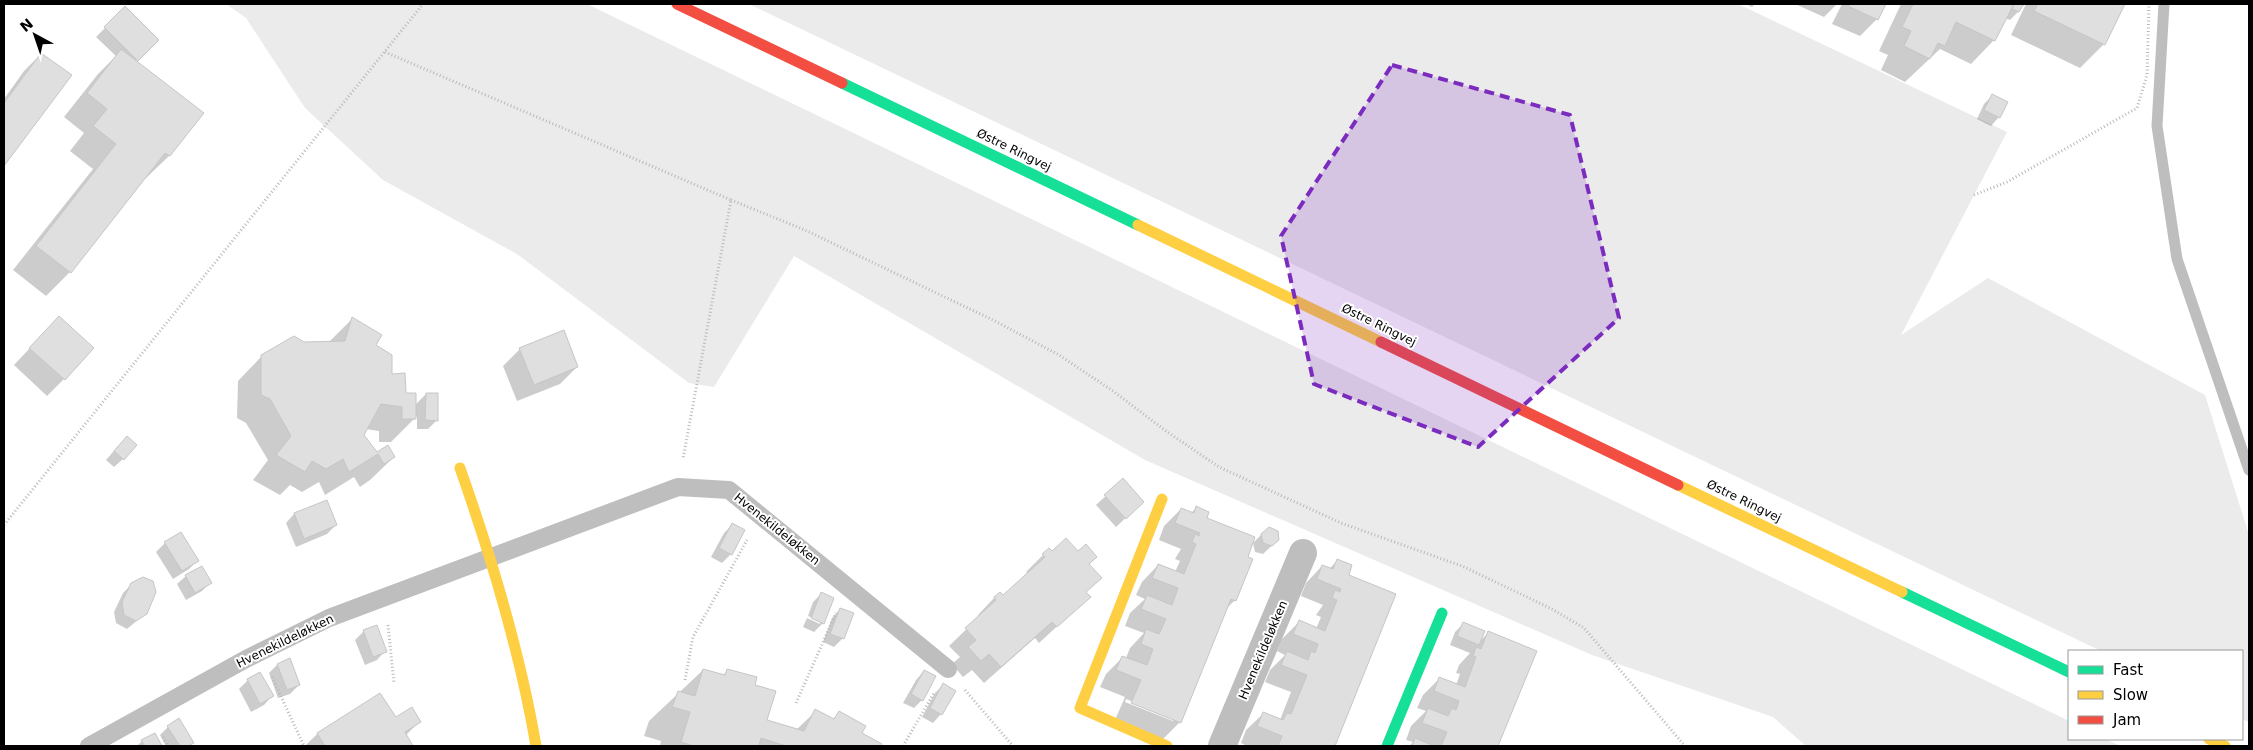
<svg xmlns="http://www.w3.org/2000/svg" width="2253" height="750" viewBox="0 0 2253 750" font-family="'DejaVu Sans',sans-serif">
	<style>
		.green { fill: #ebebeb }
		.shadow { fill: #0003; fill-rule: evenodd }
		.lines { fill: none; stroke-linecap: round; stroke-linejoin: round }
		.stream { stroke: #bebebe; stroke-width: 11 }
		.building { fill: #dfdfdf; stroke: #c6c6c6 }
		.path { stroke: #b9b9b9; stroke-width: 3; stroke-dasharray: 1 2.5; stroke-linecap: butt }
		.lane { stroke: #bebebe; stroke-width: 18 }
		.street { stroke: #bebebe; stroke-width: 28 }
		.fast { stroke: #16e098; stroke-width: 11 }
		.slow { stroke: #ffcf43; stroke-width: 11 }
		.jam { stroke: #f24e42; stroke-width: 11 }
		.marked { fill: #7b2cbf; fill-opacity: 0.2; stroke: #7b2cbf; stroke-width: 4; stroke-dasharray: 10 6; stroke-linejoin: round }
		.labels { text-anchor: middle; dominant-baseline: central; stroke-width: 4; stroke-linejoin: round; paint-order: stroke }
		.street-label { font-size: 12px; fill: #000; stroke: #fff }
	</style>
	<rect width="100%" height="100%" fill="#fff"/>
	<g class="green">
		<path d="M226,4H587L2069,721V739H2105L2121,746H1806L1773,717L1592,655L1145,460L794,256L714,387L689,383L517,254L383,180L305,108L246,18Z"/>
		<path d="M749,4H1738L2007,132L1901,335L1988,278L2205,395L2249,535V722L2242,719V651H2101Z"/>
	</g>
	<g class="shadow">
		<path d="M1746,4H1755L1752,7Z"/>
		<path d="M1795,4H1837L1824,17Z"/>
		<path d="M1842,4H1884L1877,19L1860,36L1832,24Z"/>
		<path d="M1901,4H2022L2018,12L2010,20L2005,18L1994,40L1971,64L1940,49L1905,82L1881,70L1888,55L1879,51Z"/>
		<path d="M2026,4H2123L2104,44L2080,68L2011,35Z"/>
		<path d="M125,8L157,40L135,61L202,114L169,156L145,179L144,178L70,272L46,296L13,270L93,169L70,151L84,133L64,117L98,74L116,56L96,37Z"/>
		<path d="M41,54L70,76L4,164V99L24,71Z"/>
		<path d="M1992,96L1999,117L1991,126L1977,119L1984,104Z"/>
		<path d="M59,317L64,379L47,396L14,365Z"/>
		<path d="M352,319L374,346L405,395L415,405L426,394L437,420L428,429H417V416L391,442H379V431L366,429L363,436L378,453L394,457L370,480L360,487L354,477L325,495L319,482L302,492L290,485L280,495L253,480L268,460L246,423L237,418L238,381L262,356L304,343L329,342Z"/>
		<path d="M520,349L577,367L560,384L517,401L503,366Z"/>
		<path d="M118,446L123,459L114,467L106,460Z"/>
		<path d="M1123,480L1134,510L1116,527L1096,505Z"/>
		<path d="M326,502L336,525L327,534L296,547L286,523L294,514Z"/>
		<path d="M1196,508L1205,518L1235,600L1225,610L1180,722L1163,739L1115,720L1125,697L1100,687L1106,674L1123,657L1126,658L1130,648L1144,633L1125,626L1130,613L1145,599L1136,595L1142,582L1158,565L1175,572L1180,561L1175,559L1181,549L1159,540L1164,526L1181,509L1191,513ZM1126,699L1173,718V721L1125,702Z"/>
		<path d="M733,524L731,554L722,563L711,557L724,533Z"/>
		<path d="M180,534L197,561L189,569L173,579L156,552L165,543Z"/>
		<path d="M1262,534L1278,540L1263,554L1255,552L1253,543Z"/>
		<path d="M1052,553L1088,565L1100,578L1085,593L1089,597L1039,643L1035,638L984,683L972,670L963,677L952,664L960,657L949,646L979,617L978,615L994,598L1000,594L1002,597L1028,574L1026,572L1043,555Z"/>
		<path d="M1337,561L1347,576L1394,595L1334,746H1247L1241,743L1246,730L1263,714L1280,720L1291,692L1265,682L1270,670L1285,655L1277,651L1282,639L1299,622L1316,629L1321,617L1316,615L1323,605L1301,596L1306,583L1322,566L1329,569Z"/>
		<path d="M186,576L210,583L202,591L186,600L177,584Z"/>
		<path d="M132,584L146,613L127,629L116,623L114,612L123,593Z"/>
		<path d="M821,594L823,623L814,632L803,627L807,618L820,624V621L808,616L813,602Z"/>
		<path d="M840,609L843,638L834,647L823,642L832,618Z"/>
		<path d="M1463,624L1479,642L1488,633L1535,651L1497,746H1409L1413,742L1406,740L1411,726L1426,711L1417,708L1423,695L1440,678L1456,685L1460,674L1456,673L1459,665L1470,653L1450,645L1455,632Z"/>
		<path d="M364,631L385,651L377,660L365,665L355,640Z"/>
		<path d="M277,665L299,685L290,694L278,698L269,673Z"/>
		<path d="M703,670L722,676L728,670L754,685L765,721L796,730L816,711L832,720L839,713L860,734L881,745L660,746L661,741L644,736L649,721Z"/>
		<path d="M924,671L922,700L914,708L903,703L916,680Z"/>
		<path d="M248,680L272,696L264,705L251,712L239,689Z"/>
		<path d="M943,685L941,714L933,723L922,717L935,693Z"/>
		<path d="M395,719L419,722L405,736L412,746H305L317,734Z"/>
		<path d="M168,727L192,742L188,746H166L160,735Z"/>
		<path d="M154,735L161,746H137L142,741Z"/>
	</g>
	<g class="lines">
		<path class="stream" d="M2164,4L2157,126L2177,259L2249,470"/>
	</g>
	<g class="building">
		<path d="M1850,4H1886L1878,20L1848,6Z"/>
		<path d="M1913,4H2014L1995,41L1956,22L1945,46L1938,43L1930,59L1904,46L1911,31L1902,27Z"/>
		<path d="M2014,4H2024L2019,12L2012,9Z"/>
		<path d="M2038,4H2125L2105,45L2034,11Z"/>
		<path d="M125,6L159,40L138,61L104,27Z"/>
		<path d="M121,49L204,113L170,156L165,153L71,273L36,246L116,144L93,126L107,109L87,93Z"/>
		<path d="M41,53L72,75L4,166V103Z"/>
		<path d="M1992,94L2008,102L2000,118L1984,110Z"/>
		<path d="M59,316L94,348L65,380L29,348Z"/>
		<path d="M352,317L382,335L376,345L392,355V374L405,373L406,393H416V419H402V407L381,404L364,435L377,452L388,445L395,457L384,464L378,454L349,472L343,459L326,469L312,461L305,472L276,455L291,436L270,399L261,395V355L294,336L304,342L345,341Z"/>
		<path d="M564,330L578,367L534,385L519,348Z"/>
		<path d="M426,393H438V421L425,420Z"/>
		<path d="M127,436L137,445L124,460L114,451Z"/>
		<path d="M1123,478L1144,502L1126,519L1104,495Z"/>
		<path d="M327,500L337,525L304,539L294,513Z"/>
		<path d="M1196,506L1209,512L1207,518L1255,537L1248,557L1253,559L1236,601L1231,599L1181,723L1131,703L1141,680L1116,670L1122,656L1147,665L1153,649L1141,644L1146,629L1159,634L1166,619L1141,609L1147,595L1172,605L1178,588L1152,578L1158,564L1184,574L1196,544L1192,542L1195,534L1199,536L1200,533L1175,523L1181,508L1194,513Z"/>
		<path d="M732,523L745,530L732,555L719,548Z"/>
		<path d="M1269,527L1278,531L1279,540L1272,546L1263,543L1261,534Z"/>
		<path d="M181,532L199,561L182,571L164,542Z"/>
		<path d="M1066,538L1078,551L1086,544L1097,557L1089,564L1102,578L1086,592L1091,597L1057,627L1052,622L1001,667L989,654L981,661L968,647L976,640L965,628L996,600L994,597L1000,592L1003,595L1045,557L1042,554L1049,548L1052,551Z"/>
		<path d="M1337,559L1352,565L1349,575L1396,594L1335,746H1278L1282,736L1257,726L1263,712L1283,720L1287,713L1291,714L1307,675L1281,665L1287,651L1308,660L1311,651L1315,653L1318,644L1293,634L1299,620L1325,631L1337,600L1332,598L1335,590L1340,592L1341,589L1317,579L1322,565L1333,569Z"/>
		<path d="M202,566L212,583L195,593L185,575Z"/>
		<path d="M143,577L153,581L156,592L147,614L136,621L124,615L122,602L131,583Z"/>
		<path d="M821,592L834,598L824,624L811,618Z"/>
		<path d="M840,608L854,613L844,639L830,634Z"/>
		<path d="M1463,622L1485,631L1479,645L1457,636Z"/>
		<path d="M377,625L387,652L373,657L363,630Z"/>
		<path d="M1488,631L1537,651L1498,746H1441L1447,732L1422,723L1428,708L1448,716L1452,708L1456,710L1459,701L1434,691L1439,677L1465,687L1476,657L1473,656L1476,647L1481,649Z"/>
		<path d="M290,658L300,685L287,690L277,664Z"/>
		<path d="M703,669L725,675L727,669L757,677L755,685L776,691L767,720L804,731L815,709L834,719L839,711L866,726L862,733L882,744L881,746H786L761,738L759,746H694L681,742L690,712L672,707L678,691L695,696Z"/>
		<path d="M924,670L936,676L923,701L911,694Z"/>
		<path d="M260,672L274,696L260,704L247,679Z"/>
		<path d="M943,683L956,691L942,715L930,708Z"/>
		<path d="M380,693L396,717L412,707L421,722L405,732L413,746H325L317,733Z"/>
		<path d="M179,718L194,743L188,746H180L167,726Z"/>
		<path d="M155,733L162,746H145L141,740Z"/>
		<path d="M1415,738L1434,746H1412Z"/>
	</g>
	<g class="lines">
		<g class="path">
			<path d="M385,52L731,200L683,459"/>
			<path d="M1974,195L2007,182L2137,108L2147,75L2149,4"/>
			<path d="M731,200L805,230L997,322L1059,355L1113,391L1166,431L1219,467L1341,523L1462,566L1552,609L1584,628L1685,746"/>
			<path d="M4,525L423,4"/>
			<path d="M388,625L394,683"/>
			<path d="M272,677L304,746"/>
			<path d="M685,680L693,637L747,540"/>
			<path d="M965,690L1013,746"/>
			<path d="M796,703L836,613"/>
			<path d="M163,737L168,746"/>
			<path d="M903,746L934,693"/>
		</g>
		<path class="lane" d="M89,746L246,659L329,618L678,487L729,490L948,669"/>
		<path class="street" d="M1222,746L1303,553"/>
		<g class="fast">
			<path d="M842,83L1138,225"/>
			<path d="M1902,592L2069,672"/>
			<path d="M1387,746L1442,613"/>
		</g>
		<g class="slow">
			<path d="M1138,225L1381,342"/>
			<path d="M460,468C492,559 520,651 536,746"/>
			<path d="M1678,485L1902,592"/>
			<path d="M1162,499L1080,708L1167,746"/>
			<path d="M2209,739L2225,746"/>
		</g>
		<g class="jam">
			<path d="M677,4L842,83"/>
			<path d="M1381,342L1678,485"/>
		</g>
	</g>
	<path class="marked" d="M1392,65L1570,115L1619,318L1478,447L1314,384L1281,236Z"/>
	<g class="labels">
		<g class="street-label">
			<text transform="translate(1014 150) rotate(26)">Østre Ringvej</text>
			<text transform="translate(1379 325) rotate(26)">Østre Ringvej</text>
			<text transform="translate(1744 501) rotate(26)">Østre Ringvej</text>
			<text transform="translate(777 529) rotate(39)">Hvenekildeløkken</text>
			<text transform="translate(285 641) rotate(-26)">Hvenekildeløkken</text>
			<text transform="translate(1263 650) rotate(-67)">Hvenekildeløkken</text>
		</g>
	</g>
	<rect width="2253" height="750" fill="none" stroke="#000000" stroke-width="10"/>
	<rect x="2068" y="650" width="175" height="90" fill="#ffffff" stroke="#999999"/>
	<rect x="2078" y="666" width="25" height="8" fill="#16e098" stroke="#999999"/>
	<text x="2113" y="675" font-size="15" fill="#000000">Fast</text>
	<rect x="2078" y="691" width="25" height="8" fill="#ffcf43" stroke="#999999"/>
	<text x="2113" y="700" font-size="15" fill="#000000">Slow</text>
	<rect x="2078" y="716" width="25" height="8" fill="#f24e42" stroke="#999999"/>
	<text x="2113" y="725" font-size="15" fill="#000000">Jam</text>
	<g transform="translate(35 35) rotate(320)" stroke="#ffffff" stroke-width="4" paint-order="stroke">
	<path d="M0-4L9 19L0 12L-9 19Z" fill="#000000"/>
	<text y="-8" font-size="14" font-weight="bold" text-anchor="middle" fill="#000000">N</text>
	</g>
</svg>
